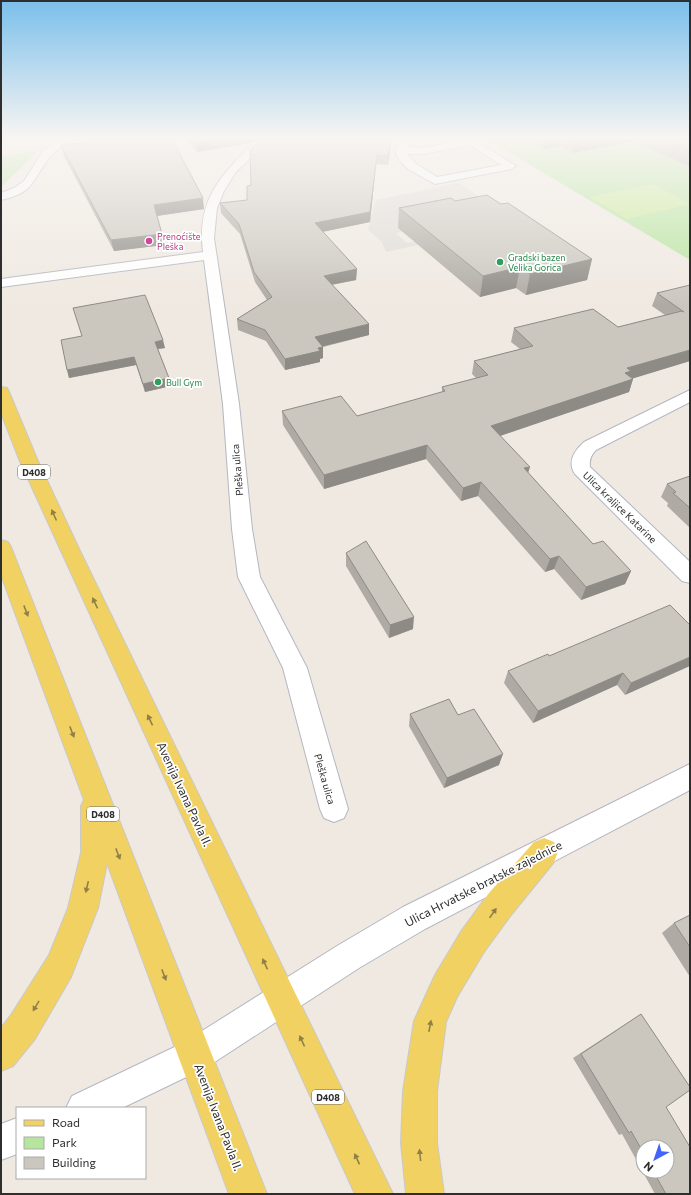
<svg xmlns="http://www.w3.org/2000/svg" width="691" height="1195" viewBox="0 0 691 1195" font-family="Commissioner,sans-serif">
	<style>
		.green { fill: #b6e59e }
		.pitch { fill: #c9ec9a }
		.plaza { fill: #dfdcd8 }
		.lines { fill: none; stroke-linecap: round; stroke-linejoin: round }
		.minor-casing { stroke: #b4b7c1; stroke-width: 2 }
		.major-casing { stroke: #c9c9c9; stroke-width: 2 }
		.minor { fill: #fff; fill-rule: evenodd }
		.major { fill: #f2d163; fill-rule: evenodd }
		.wall { fill: #afaba4; fill-rule: evenodd }
		.shaded-wall { fill: #8e8b86 }
		.building { fill: #cbc7bf; stroke: #8e8b86 }
		.oneway { fill: #908048 }
		.hotel-dot { fill: #d1479c; stroke: #fff; stroke-width: 1.5 }
		.leisure-dot { fill: #2e9e5b; stroke: #fff; stroke-width: 1.5 }
		.labels { text-anchor: middle; dominant-baseline: central; stroke-width: 3.5; stroke-linejoin: round; paint-order: stroke }
		.far-hotel-label { font-size: 9px; fill: #b23c85; stroke: #fff; text-anchor: start }
		.far-leisure-label { font-size: 9px; fill: #27864d; stroke: #fff; text-anchor: start }
		.shield { fill: #fff; stroke: #6d6d6d; stroke-width: 1 }
		.shield-label { font-size: 9px; font-weight: bold; fill: #2e2e2e }
		.street-label { font-size: 10px; fill: #2e2e2e; stroke: #fff }
		.near-street-label { font-size: 12px; fill: #2e2e2e; stroke: #fff }
	</style>
	<rect width="100%" height="100%" fill="#efe9e1"/>
	<g class="green">
		<path d="M483,137H520L525,140L560,146L572,153L650,138L690,137V260Z"/>
		<path d="M39,150L1,187V157Z"/>
	</g>
	<path class="pitch" d="M653,184L690,204L627,219L590,197Z"/>
	<path class="plaza" d="M459,183L500,211L396,233L407,243L414,242L418,245L386,252L381,241L368,230L376,200Z"/>
	<g class="lines">
		<g class="minor-casing">
			<g id="minor">
				<path d="M61,137H73C67,145 57,148 51,156C31,179 37,192 1,200V193L14,188L24,181L43,151Z"/>
				<path d="M260,137H271L236,172L224,191L217,208L214,238L239,404L252,529L260,577L307,668L348,809L344,818L334,822L324,818L320,809L283,668L238,577L232,529L223,404L204,260L1,287V279L203,252C196,197 223,173 260,137Z"/>
				<path d="M400,137H410L407,147L423,148L472,139L516,166L511,169L435,184L408,169L401,162L396,154ZM470,145L501,165L437,177L416,164L407,154H423Z"/>
				<path d="M690,390V402L596,450C591,455 589,460 590,467L690,562V583L682,581L575,474C567,462 574,451 584,442Z"/>
				<path d="M690,764V790L425,929L359,968L207,1067L122,1108H66L72,1096L183,1043L337,946L403,907Z"/>
				<path d="M17,1118V1154L1,1160V1124Z"/>
			</g>
		</g>
		<g class="major-casing">
			<g id="major">
				<path d="M1,387L7,388L9,392L37,459L80,551L393,1194H355L19,459L1,413Z"/>
				<path d="M1,540L8,542L11,547L267,1194H229L107,863L98,908L71,977L35,1039L13,1066L1,1071V1028L11,1015L49,955L68,908L81,853V806L84,800L1,575Z"/>
				<path d="M544,838L554,842L558,852L554,862L511,915L484,952L457,997L446,1022L437,1091V1143L444,1194H406L401,1143L403,1091L414,1021L435,975L462,930L489,893L534,842Z"/>
			</g>
		</g>
		<use href="#minor" class="minor"/>
		<use href="#major" class="major"/>
	</g>
	<g class="wall">
		<path d="M83,137H171L204,209L157,216L162,234L164,245L114,251L64,156L61,145L85,142Z"/>
		<path d="M184,137H258L250,144V143L197,152Z"/>
		<path d="M263,137H392L388,165L376,164L370,222L323,232L357,269L356,280L332,285L369,335L323,347V358L320,359V362L285,370L266,341L238,330L237,319L267,300L255,282L240,234L221,213L220,203L247,200Z"/>
		<path d="M522,137H690V166H688L634,141L572,153L560,146L544,149Z"/>
		<path d="M455,201L501,204L592,259L587,280L526,295L516,288L480,297L398,228L399,208Z"/>
		<path d="M690,285V361L633,378V379L629,392L500,436L528,473L593,544L631,571L625,584L581,600L554,569L545,572L478,496L461,501L426,459L324,489L283,425L282,411L357,416L442,392V387L476,378L472,374L474,361L520,349L511,342L514,328L618,327L665,315L652,306L657,293Z"/>
		<path d="M61,340L165,348L158,349L171,386L145,392L136,365L69,378Z"/>
		<path d="M690,476V528L667,506L668,503L661,497L667,484Z"/>
		<path d="M346,553L413,629L389,638L346,566Z"/>
		<path d="M690,625L625,695L617,685L533,723L504,683L508,671L549,656Z"/>
		<path d="M410,714L458,715L499,765L444,788L409,726Z"/>
		<path d="M690,915V977L662,933L674,923Z"/>
		<path d="M641,1014L666,1107L690,1194H655L622,1134L619,1135L573,1058ZM643,1147L667,1171H643Z"/>
	</g>
	<g class="shaded-wall">
		<path d="M227,137H258L250,144V143L197,152L196,143Z"/>
		<path d="M391,137H392L388,165V156Z"/>
		<path d="M546,137H561L560,146L544,149Z"/>
		<path d="M576,137H635L634,141L572,153Z"/>
		<path d="M377,155L376,164L370,222L316,233L315,223Z"/>
		<path d="M690,159V166H688Z"/>
		<path d="M203,198L204,209L156,216L154,205Z"/>
		<path d="M162,234L164,245L114,251L111,240Z"/>
		<path d="M592,259L587,280L526,295L530,274Z"/>
		<path d="M520,267L516,288L480,297L483,276Z"/>
		<path d="M357,269L356,280L324,286V276Z"/>
		<path d="M369,324V335L316,348L315,337Z"/>
		<path d="M163,340L165,348L157,349L155,342Z"/>
		<path d="M323,347V358L320,359V362L285,370V359Z"/>
		<path d="M690,350V361L628,380L633,379L629,392L488,440L491,426L627,368Z"/>
		<path d="M134,357L136,365L69,378L67,370Z"/>
		<path d="M169,378L171,386L145,392L143,384Z"/>
		<path d="M427,445L426,459L324,489V475Z"/>
		<path d="M530,467L526,480L524,468Z"/>
		<path d="M481,482L478,496L461,501L463,488Z"/>
		<path d="M559,556L554,569L545,572L550,559Z"/>
		<path d="M631,571L625,584L581,600L586,587Z"/>
		<path d="M414,617L413,629L389,638L390,625Z"/>
		<path d="M690,657V666L625,695L631,683Z"/>
		<path d="M623,673L617,685L533,723L538,711Z"/>
		<path d="M503,754L499,765L444,788L447,778Z"/>
	</g>
	<g class="building">
		<path d="M87,137H171L203,198L154,205L162,234L111,240L61,145L91,142Z"/>
		<path d="M191,137H227L196,143Z"/>
		<path d="M263,137H391L388,156L377,155L370,212L315,223L357,269L324,276L369,324L315,337L323,347L318,348L320,351L285,359L265,330L237,319L272,297L254,272L239,224L220,203L247,200V186L251,185L250,150Z"/>
		<path d="M664,137H690V149Z"/>
		<path d="M487,195L501,204L508,203L592,259L530,274L520,267L483,276L399,208L451,198L455,201Z"/>
		<path d="M690,285V350L627,368L631,371L625,373L633,379L491,426L530,467L524,468L593,544L603,541L631,571L586,587L559,556L550,559L481,482L463,488L427,445L324,475L282,411L341,396L357,416L445,391L442,387L488,375L474,361L533,346L514,328L593,309L618,327L682,311L684,312L657,293Z"/>
		<path d="M145,295L163,340L155,342L169,378L143,384L134,357L67,370L61,340L82,336L73,308Z"/>
		<path d="M690,476V508L673,493L676,492L667,484Z"/>
		<path d="M366,541L414,617L390,625L346,553Z"/>
		<path d="M670,605L690,625V657L631,683L623,673L538,711L508,671L548,654L549,656Z"/>
		<path d="M449,699L458,715L474,709L503,754L447,778L410,714Z"/>
		<path d="M690,915V947L674,923Z"/>
		<path d="M641,1014L690,1087V1090L666,1107L690,1147V1194H666L653,1171H667V1147H643V1152L631,1131L629,1133L581,1054Z"/>
	</g>
	<defs><path id="oneway-solid" d="M-6-.8H1V-3.2L6.5 0L1 3.2V.8H-6Z"/></defs>
	<g class="oneway">
		<use href="#oneway-solid" transform="translate(54 515) rotate(-114)"/>
		<use href="#oneway-solid" transform="translate(95 603) rotate(-115)"/>
		<use href="#oneway-solid" transform="translate(26 611) rotate(69)"/>
		<use href="#oneway-solid" transform="translate(150 720) rotate(-115)"/>
		<use href="#oneway-solid" transform="translate(72 732) rotate(69)"/>
		<use href="#oneway-solid" transform="translate(118 854) rotate(69)"/>
		<use href="#oneway-solid" transform="translate(87 887) rotate(103)"/>
		<use href="#oneway-solid" transform="translate(493 913) rotate(-55)"/>
		<use href="#oneway-solid" transform="translate(265 964) rotate(-115)"/>
		<use href="#oneway-solid" transform="translate(164 975) rotate(69)"/>
		<use href="#oneway-solid" transform="translate(36 1006) rotate(121)"/>
		<use href="#oneway-solid" transform="translate(430 1026) rotate(-79)"/>
		<use href="#oneway-solid" transform="translate(302 1041) rotate(-115)"/>
		<use href="#oneway-solid" transform="translate(420 1155) rotate(-96)"/>
		<use href="#oneway-solid" transform="translate(357 1159) rotate(-115)"/>
	</g>
	<linearGradient id="sky" x2="0" y2="1"><stop stop-color="#7abfeb"/><stop offset="0.45" stop-color="#f8f5f2"/><stop offset="1" stop-color="#f8f5f2" stop-opacity="0"/></linearGradient>
	<rect width="691" height="305" fill="url(#sky)"/>
	<circle class="hotel-dot" cx="149" cy="241" r="4"/>
	<g class="leisure-dot">
		<circle cx="500" cy="262" r="4"/>
		<circle cx="158" cy="382" r="4"/>
	</g>
	<g class="labels">
		<g class="far-hotel-label">
			<text x="157" y="236">Prenoćište<tspan x="157" dy="10">Pleška</tspan></text>
		</g>
		<g class="far-leisure-label">
			<text x="508" y="257">Gradski bazen<tspan x="508" dy="10">Velika Gorica</tspan></text>
			<text x="166" y="382">Bull Gym</text>
		</g>
		<g class="shield">
			<rect x="18" y="465" width="32" height="14" rx="3"/>
			<rect x="87" y="807" width="32" height="14" rx="3"/>
			<rect x="312" y="1090" width="32" height="14" rx="3"/>
		</g>
		<g class="shield-label">
			<text x="34" y="472">D408</text>
			<text x="103" y="814">D408</text>
			<text x="328" y="1097">D408</text>
		</g>
		<g class="street-label">
			<text transform="translate(237 470) rotate(-95)">Pleška ulica</text>
			<text transform="translate(620 507) rotate(44)">Ulica kraljice Katarine</text>
			<text transform="translate(325 779) rotate(74)">Pleška ulica</text>
		</g>
		<g class="near-street-label">
			<text transform="translate(185 794) rotate(65)">Avenija Ivana Pavla II.</text>
			<text transform="translate(483 883) rotate(-27)">Ulica Hrvatske bratske zajednice</text>
			<text transform="translate(219 1117) rotate(69)">Avenija Ivana Pavla II.</text>
		</g>
	</g>
	<rect width="691" height="1195" fill="none" stroke="#2e2e2e" stroke-width="4"/>
	<rect x="16" y="1107" width="130" height="72" fill="#ffffff" stroke="#ababab"/>
	<rect x="24" y="1120" width="20" height="6" fill="#f2d163" stroke="#ababab"/>
	<text x="52" y="1127" font-size="12" fill="#2e2e2e">Road</text>
	<rect x="24" y="1137" width="20" height="12" fill="#b6e59e" stroke="#ababab"/>
	<text x="52" y="1147" font-size="12" fill="#2e2e2e">Park</text>
	<rect x="24" y="1157" width="20" height="12" fill="#cbc7bf" stroke="#ababab"/>
	<text x="52" y="1167" font-size="12" fill="#2e2e2e">Building</text>
	<g transform="translate(655 1159) rotate(220)"><circle r="19" fill="#ffffff" stroke="#ababab"/>
	<path d="M0-3L7 15L0 10L-7 15Z" fill="#4264fb"/>
	<text y="-6" font-size="11" font-weight="bold" text-anchor="middle" fill="#2e2e2e">N</text>
	</g>
</svg>
